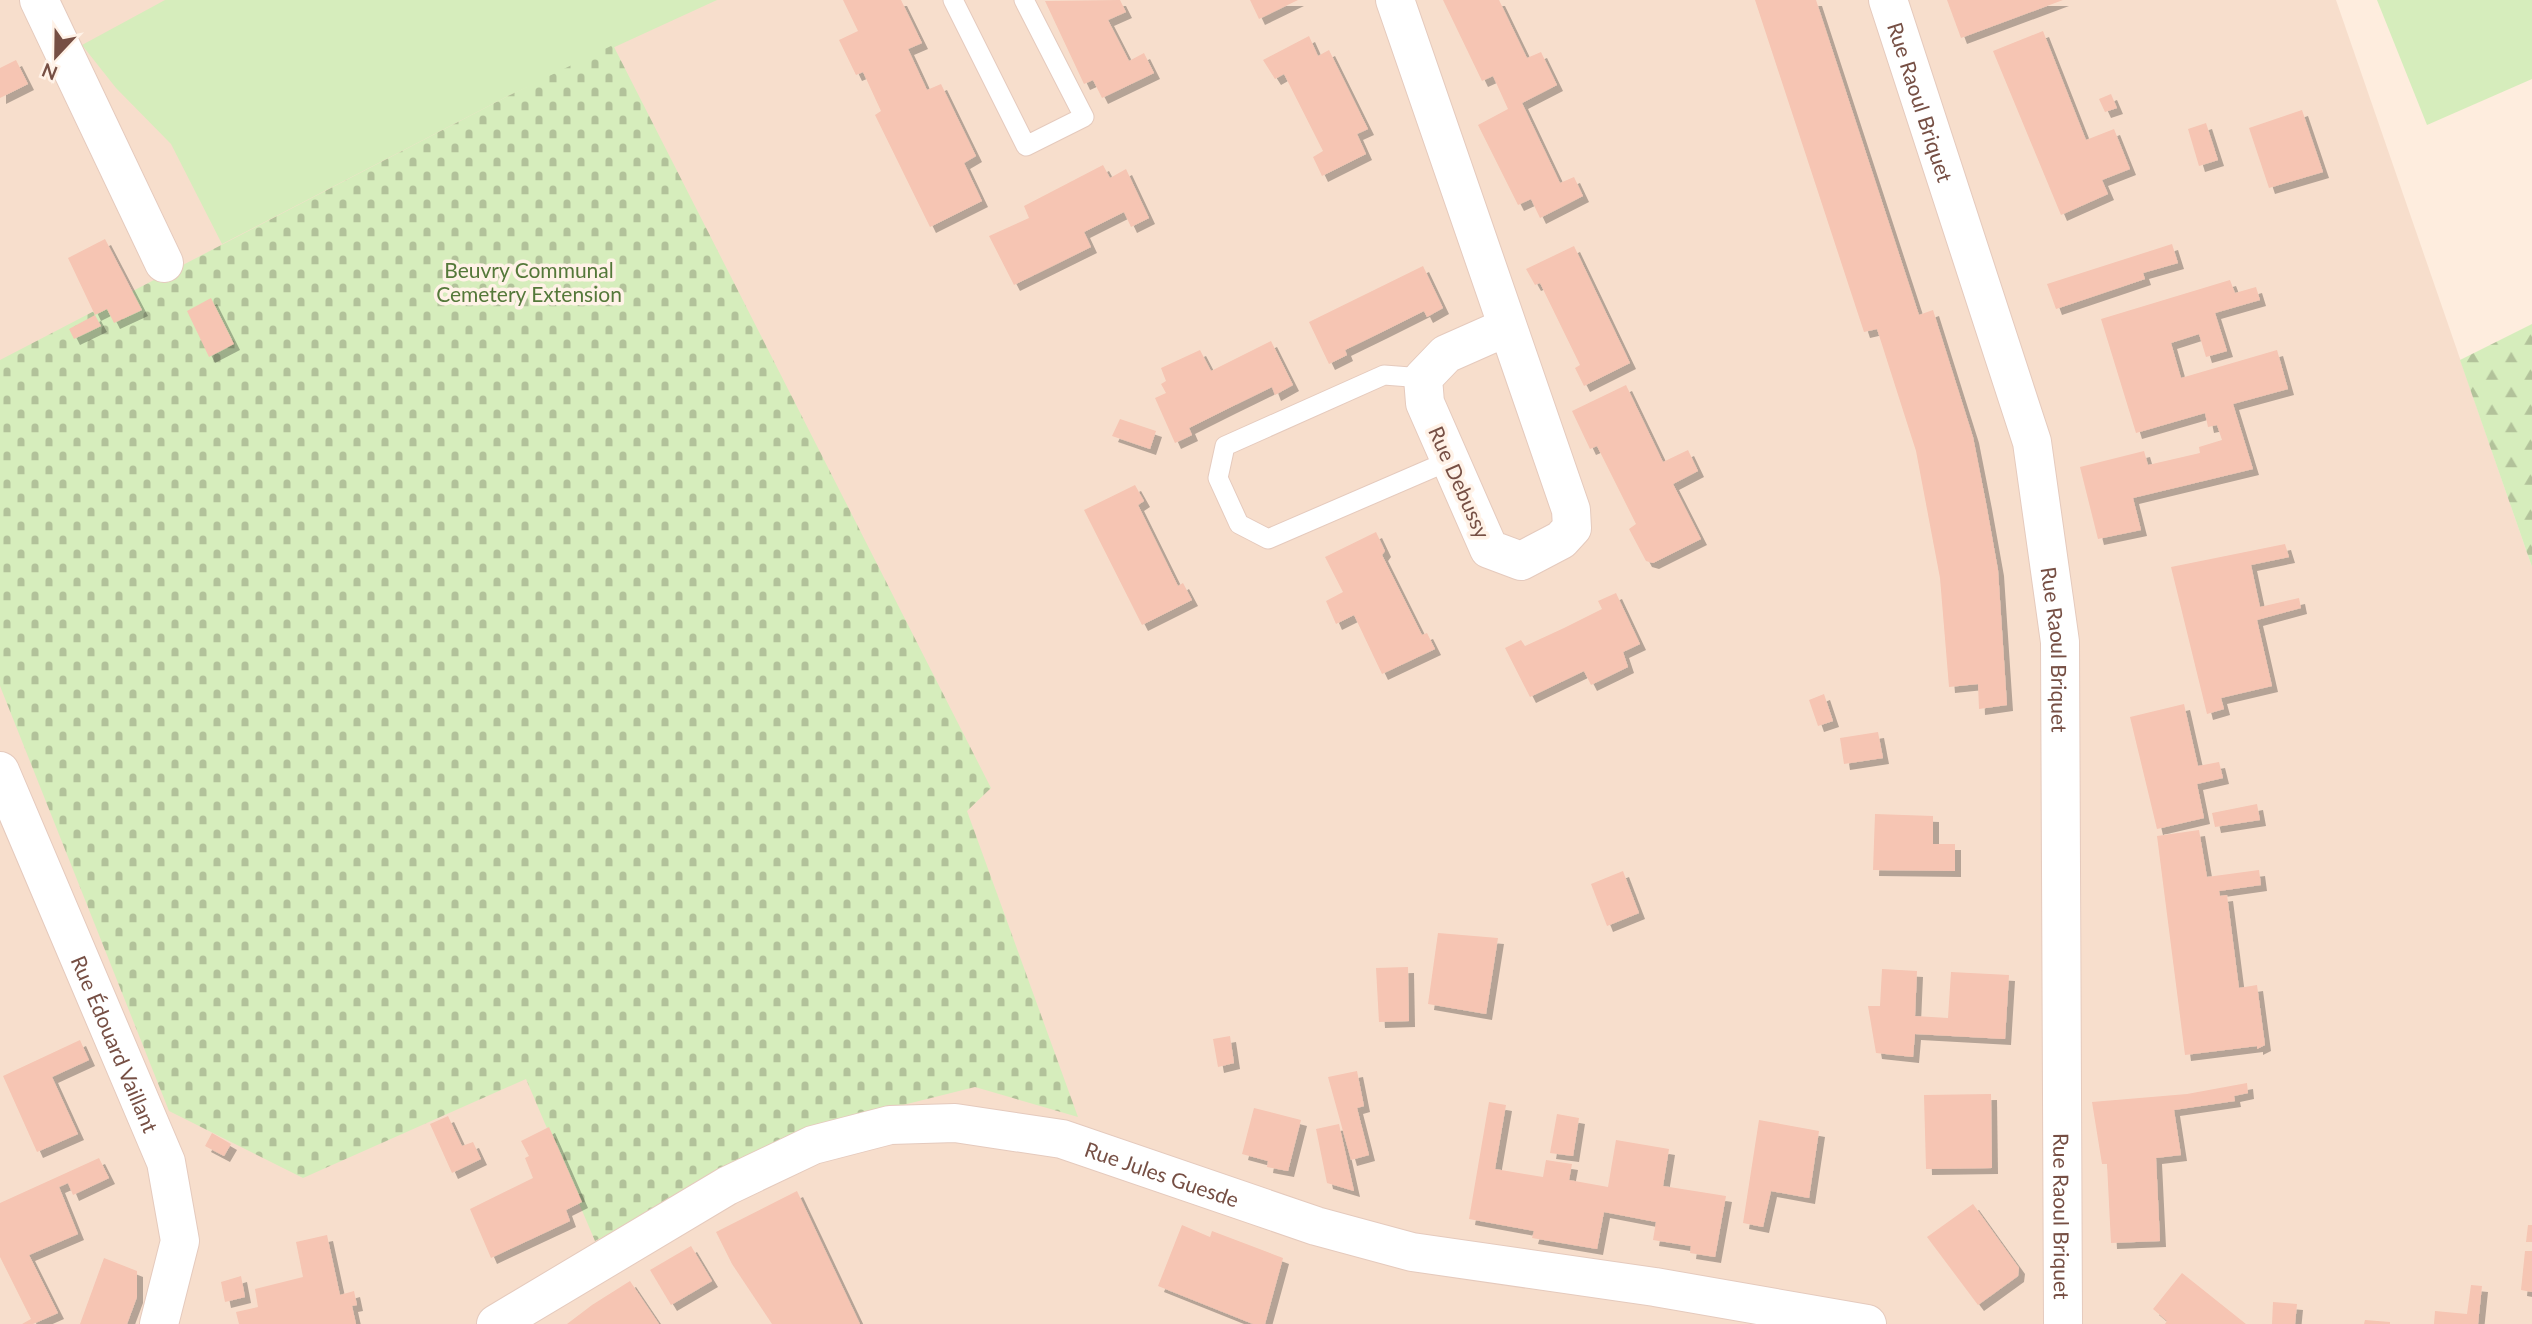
<svg xmlns="http://www.w3.org/2000/svg" width="2532" height="1324" viewBox="0 0 2532 1324" font-family="Lato,sans-serif">
	<style>
		.residential { fill: #f7decc }
		.green { fill: #d6edbc }
		.forest { fill: url(#forest-firs) }
		.cemetery { fill: url(#cemetery-stones) }
		.building { fill: #f6c5b3; filter: url(#shadow) }
		.lines { fill: none; stroke-linecap: round; stroke-linejoin: round }
		.service-casing { stroke: #e5cabd; stroke-width: 21 }
		.minor-casing { stroke: #e5cabd; stroke-width: 40 }
		.service { stroke: #fff; stroke-width: 19 }
		.minor { stroke: #fff; stroke-width: 38 }
		.labels { text-anchor: middle; dominant-baseline: central; stroke-width: 7; stroke-linejoin: round; paint-order: stroke }
		.street-label { font-size: 21px; fill: #764f44; stroke: #fff2e7 }
		.park-label { font-size: 21px; fill: #547839; stroke: #fff2e7 }
	</style>
	<defs>
		<pattern id="forest-firs" width="22" height="20" patternUnits="userSpaceOnUse" patternTransform="scale(1.75)"><rect width="22" height="20" fill="#d6edbc"/><path d="M5 1l3.5 6h-7zM16 11l3.5 6h-7z" fill="#b2c29a"/></pattern>
		<pattern id="cemetery-stones" width="16" height="16" patternUnits="userSpaceOnUse" patternTransform="scale(1.75)"><rect width="16" height="16" fill="#d6edbc"/><path d="M2 7V4a2 2 0 0 1 4 0v3zM10 15v-3a2 2 0 0 1 4 0v3z" fill="#b2c29a"/></pattern>
		<filter id="shadow"><feDropShadow dx="6" dy="6" stdDeviation="0" flood-color="#0004"/></filter>
	</defs>
	<rect width="100%" height="100%" fill="#feedde"/>
	<path class="residential" d="M0,0H2336L2532,567V1324H0Z"/>
	<g class="green">
		<path d="M165,0H717L508,96L222,244L171,144L116,88L82,45Z"/>
		<path d="M2377,0H2532V79L2427,125Z"/>
	</g>
	<path class="forest" d="M2532,324V567L2460,360Z"/>
	<path class="cemetery" d="M613,45L991,788L967,811L1078,1117L975,1087L815,1127L595,1241L526,1079L303,1178L169,1111L0,686V360L508,96Z"/>
	<g class="building">
		<path d="M843,0H901L922,43L908,49L927,90L941,84L976,156L964,163L982,201L930,227L875,115L881,111L863,72L856,75L839,40L858,31Z"/>
		<path d="M1120,0L1126,12L1108,20L1129,61L1144,53L1154,73L1102,98L1093,80L1084,84L1045,1Z"/>
		<path d="M1250,0H1298L1259,19Z"/>
		<path d="M1443,0H1499L1527,58L1541,52L1557,85L1522,103L1560,183L1574,177L1583,196L1540,218L1531,199L1518,205L1478,125L1508,109L1493,76L1482,81Z"/>
		<path d="M1755,0H1816L1919,315L1933,310L1973,437L1986,503L1998,570L2007,705L1979,709L1978,684L1949,687L1940,578L1916,451L1877,329L1864,332Z"/>
		<path d="M1947,0H2063L1961,38Z"/>
		<path d="M2043,31L2086,140L2114,129L2130,169L2102,180L2108,194L2061,215L1993,51Z"/>
		<path d="M1309,36L1318,56L1329,50L1368,129L1357,134L1366,154L1322,176L1313,157L1323,151L1284,74L1275,79L1263,60Z"/>
		<path d="M16,60L28,84L0,98V68Z"/>
		<path d="M2111,94L2117,108L2105,112L2099,99Z"/>
		<path d="M2302,110L2323,172L2269,188L2249,128Z"/>
		<path d="M2206,123L2218,160L2199,166L2188,129Z"/>
		<path d="M1103,165L1110,178L1126,169L1149,218L1131,227L1124,212L1084,232L1091,247L1014,285L989,236L1029,218L1024,206Z"/>
		<path d="M105,239L142,310L114,323L107,309L95,315L68,258Z"/>
		<path d="M2172,244L2178,263L2143,273L2145,279L2056,309L2047,284Z"/>
		<path d="M1574,246L1630,363L1584,386L1575,368L1580,365L1559,322L1540,283L1535,285L1526,269Z"/>
		<path d="M1423,266L1443,308L1427,317L1424,311L1382,332L1345,350L1347,355L1329,364L1309,322Z"/>
		<path d="M2230,280L2235,293L2256,287L2260,300L2215,313L2227,351L2206,357L2199,334L2171,343L2181,378L2277,350L2288,389L2233,404L2253,469L2133,498L2141,530L2098,539L2080,467L2144,451L2148,465L2200,453L2199,447L2222,440L2217,425L2208,427L2205,413L2136,433L2101,319Z"/>
		<path d="M211,298L234,344L209,357L187,311Z"/>
		<path d="M95,315L101,326L74,339L69,329Z"/>
		<path d="M1271,341L1293,385L1275,395L1272,387L1229,408L1189,428L1192,435L1175,443L1155,398L1166,393L1161,384L1166,381L1161,368L1200,350L1211,371Z"/>
		<path d="M1626,385L1663,462L1688,450L1698,471L1673,484L1701,539L1653,563L1646,561L1629,529L1636,524L1597,446L1590,449L1572,411Z"/>
		<path d="M1120,419L1156,431L1150,449L1112,436Z"/>
		<path d="M1135,485L1144,501L1138,505L1178,586L1183,583L1192,600L1142,625L1084,510Z"/>
		<path d="M1376,532L1385,551L1382,555L1422,635L1427,633L1435,649L1382,674L1354,615L1336,624L1326,601L1343,592L1325,557Z"/>
		<path d="M2285,544L2289,557L2251,565L2260,607L2299,598L2301,608L2257,620L2272,686L2221,698L2224,709L2207,714L2171,567Z"/>
		<path d="M1616,593L1640,644L1623,652L1628,667L1591,685L1584,671L1530,697L1505,648L1521,640L1525,646L1564,628L1602,609L1598,601Z"/>
		<path d="M1824,694L1833,721L1818,726L1809,700Z"/>
		<path d="M2184,704L2198,766L2219,762L2223,778L2197,784L2204,818L2157,829L2130,717Z"/>
		<path d="M1878,732L1883,758L1844,764L1840,738Z"/>
		<path d="M2257,804L2260,820L2215,827L2212,813Z"/>
		<path d="M1875,814L1933,816V844H1955V871L1873,870Z"/>
		<path d="M2199,830L2207,877L2259,870L2261,885L2219,891L2220,896L2227,895L2239,988L2257,985L2265,1045L2257,1049V1046L2185,1055L2157,836Z"/>
		<path d="M1623,871L1639,913L1607,926L1591,884Z"/>
		<path d="M1438,933L1498,938L1486,1014L1428,1004Z"/>
		<path d="M1408,967L1409,1021L1379,1022L1376,968Z"/>
		<path d="M1882,969L1917,971L1915,1016L1948,1018L1951,972L2009,975L2005,1039L1915,1034L1913,1057L1876,1053L1868,1006H1880Z"/>
		<path d="M1230,1036L1234,1063L1218,1067L1213,1039Z"/>
		<path d="M80,1040L89,1060L52,1077L78,1134L37,1152L3,1076Z"/>
		<path d="M1357,1071L1364,1106L1357,1108L1369,1155L1351,1160L1328,1077Z"/>
		<path d="M2247,1083L2248,1093L2234,1096L2235,1101L2174,1110L2181,1155L2156,1158L2160,1241L2111,1243L2107,1164H2102L2092,1102L2187,1094Z"/>
		<path d="M1991,1094L1992,1168L1926,1169L1924,1095Z"/>
		<path d="M1489,1102L1506,1105L1495,1169L1543,1177L1546,1160L1572,1164L1569,1180L1608,1187L1616,1140L1669,1149L1663,1186L1726,1196L1715,1257L1690,1253L1691,1246L1653,1240L1656,1222L1604,1212L1597,1249L1532,1238L1534,1231L1469,1219Z"/>
		<path d="M1254,1108L1301,1120L1288,1171L1267,1167L1268,1161L1242,1154Z"/>
		<path d="M1557,1114L1579,1118L1573,1156L1550,1153Z"/>
		<path d="M448,1116L462,1146L473,1142L481,1159L452,1173L430,1124Z"/>
		<path d="M1759,1120L1819,1131L1809,1198L1771,1191L1763,1227L1743,1223Z"/>
		<path d="M1339,1124L1354,1191L1327,1183L1316,1129Z"/>
		<path d="M549,1127L582,1202L566,1210L570,1221L491,1258L470,1209L533,1178L525,1158L529,1156L521,1141Z"/>
		<path d="M212,1133L231,1144L224,1156L205,1146Z"/>
		<path d="M99,1158L109,1178L73,1195L68,1183L59,1187L78,1234L29,1255L58,1313L33,1324H22L31,1319L0,1257V1203Z"/>
		<path d="M797,1191L860,1324H772L732,1264L716,1232Z"/>
		<path d="M1973,1204L2019,1268L2018,1276L1978,1305L1927,1237Z"/>
		<path d="M1182,1225L1210,1237L1212,1231L1283,1258L1265,1324H1253L1158,1286Z"/>
		<path d="M2528,1225H2532V1242H2526Z"/>
		<path d="M327,1235L340,1295L354,1291L357,1305L352,1306L356,1324H239L236,1312L258,1307L255,1289L303,1277L296,1242Z"/>
		<path d="M691,1246L712,1281L671,1305L650,1270Z"/>
		<path d="M2525,1251H2532V1292L2521,1290Z"/>
		<path d="M104,1258L137,1271V1297L127,1324H80Z"/>
		<path d="M2182,1273L2246,1324H2165L2167,1321L2153,1309Z"/>
		<path d="M241,1276L245,1297L225,1302L221,1282Z"/>
		<path d="M630,1281L659,1324H567L592,1305Z"/>
		<path d="M2471,1285L2482,1286L2478,1324H2434L2435,1311L2467,1314Z"/>
		<path d="M2273,1302L2297,1304L2295,1324H2272Z"/>
		<path d="M2365,1320L2390,1322V1324H2364Z"/>
	</g>
	<g class="lines">
		<g class="service-casing">
			<g id="service">
				<path d="M953,0L1026,146L1084,117L1024,0"/>
				<path d="M1423,378L1384,375L1225,446L1218,478L1239,524L1268,539L1451,460"/>
			</g>
		</g>
		<g class="minor-casing">
			<g id="minor">
				<path d="M39,0L164,263"/>
				<path d="M1395,0L1571,510L1572,528L1561,540L1521,561L1489,549L1425,403L1423,378L1446,354L1507,327"/>
				<path id="s1" d="M1888,0L2032,442L2060,642L2063,1324"/>
				<path id="s2" d="M0,771L166,1162L180,1241L159,1324"/>
				<path id="s3" d="M496,1324L727,1186L813,1145L890,1125L955,1123L1062,1139L1316,1226L1412,1252L1655,1287L1867,1324"/>
			</g>
		</g>
		<use href="#service" class="service"/>
		<use href="#minor" class="minor"/>
	</g>
	<g class="labels">
		<g class="street-label">
			<text stroke="none"><textPath href="#s1" startOffset="107">Rue Raoul Briquet</textPath></text>
			<text transform="translate(1460 482) rotate(66)">Rue Debussy</text>
			<text stroke="none"><textPath href="#s1" startOffset="674">Rue Raoul Briquet</textPath></text>
			<text stroke="none"><textPath href="#s2" startOffset="296">Rue Édouard Vaillant</textPath></text>
			<text stroke="none"><textPath href="#s3" startOffset="723">Rue Jules Guesde</textPath></text>
			<text stroke="none"><textPath href="#s1" startOffset="1241">Rue Raoul Briquet</textPath></text>
		</g>
		<g class="park-label">
			<text x="529" y="269">Beuvry Communal<tspan x="529" dy="24">Cemetery Extension</tspan></text>
		</g>
	</g>
	<g transform="translate(56 56) rotate(202)" stroke="#fff2e7" stroke-width="5" paint-order="stroke">
	<path d="M0-5L12 26L0 18L-12 26Z" fill="#764f44"/>
	<text y="-10" font-size="19" font-weight="bold" text-anchor="middle" fill="#764f44">N</text>
	</g>
</svg>
